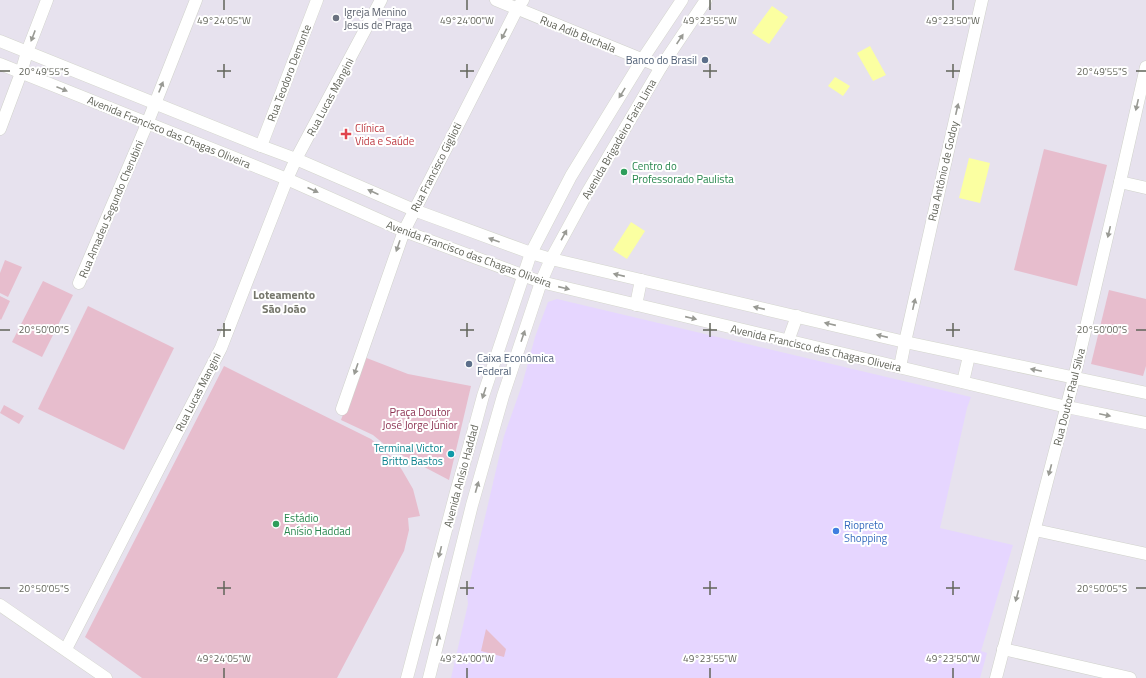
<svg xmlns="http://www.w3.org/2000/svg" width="1146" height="678" viewBox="0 0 1146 678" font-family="'Titillium Web',sans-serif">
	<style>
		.commercial { fill: #e6d6ff }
		.green { fill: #e7bdcd }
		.water { fill: #fbffa1 }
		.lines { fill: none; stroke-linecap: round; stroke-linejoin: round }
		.street-casing { stroke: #d0d2cb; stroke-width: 13 }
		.secondary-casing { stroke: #d4d6cd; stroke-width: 13 }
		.street { stroke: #fff; stroke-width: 12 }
		.secondary { stroke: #fff; stroke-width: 12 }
		.oneway { fill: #999a94 }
		.ticks { fill: none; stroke: #62645a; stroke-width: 1.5 }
		.worship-dot { fill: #6b7280; stroke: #fff; stroke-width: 1.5 }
		.service-dot { fill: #5c6f8a; stroke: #fff; stroke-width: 1.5 }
		.health-dot { fill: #e0444e; stroke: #fff; stroke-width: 1.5 }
		.leisure-dot { fill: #2e9e5b; stroke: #fff; stroke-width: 1.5 }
		.culture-dot { fill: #0f9aa8; stroke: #fff; stroke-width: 1.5 }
		.shop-dot { fill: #3f7fe0; stroke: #fff; stroke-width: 1.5 }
		.labels { text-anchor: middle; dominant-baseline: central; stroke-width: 4; stroke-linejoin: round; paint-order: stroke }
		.worship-label { font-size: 11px; fill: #5b616d; stroke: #fff; text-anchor: start }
		.street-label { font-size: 11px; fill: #62645a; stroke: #fff }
		.service-label { font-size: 11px; fill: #4e5e75; stroke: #fff; text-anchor: end }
		.health-label { font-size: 11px; fill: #be3a42; stroke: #fff; text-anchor: start }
		.leisure-label { font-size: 11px; fill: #27864d; stroke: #fff; text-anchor: start }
		.park-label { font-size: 11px; fill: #8c3151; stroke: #fff }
		.culture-label { font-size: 11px; fill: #0d838f; stroke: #fff; text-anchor: end }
		.shop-label { font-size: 11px; fill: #366cbe; stroke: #fff; text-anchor: start }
		.neighbourhood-label { font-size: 12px; font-weight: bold; fill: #75766b; stroke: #fff }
		.ticks-label { font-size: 10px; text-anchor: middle; fill: #62645a; stroke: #fff; stroke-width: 4; stroke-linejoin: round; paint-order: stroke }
	</style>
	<rect width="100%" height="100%" fill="#e7e2ee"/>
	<path class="commercial" d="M557,299L971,397L967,408L940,528L1013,545L981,651L987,653L980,678H451L468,604L467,594L504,436L522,385L535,337L548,302Z"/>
	<g class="green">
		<path d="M1044,149L1107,165L1077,286L1014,270Z"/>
		<path d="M5,260L22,267L8,297L0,293V273Z"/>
		<path d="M43,281L73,295L42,357L12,342Z"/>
		<path d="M1109,290L1146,299V366L1143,376L1091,364Z"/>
		<path d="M0,296L10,301L1,320L0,319Z"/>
		<path d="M88,306L174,348L124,450L38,409Z"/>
		<path d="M364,357L408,374L471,386L449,480L390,449L373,435L341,420Z"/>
		<path d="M224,366L371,439L395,460L402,470L413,489L420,516L408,518L409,530L404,551L337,678H142L85,637Z"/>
		<path d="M4,405L24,416L19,424L0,413Z"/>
		<path d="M486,629L506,649L504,657L481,651Z"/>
	</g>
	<g class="water">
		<path d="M772,6L788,17L769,44L752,33Z"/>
		<path d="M870,46L886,75L873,81L857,53Z"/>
		<path d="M835,77L850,86L843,96L828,86Z"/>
		<path d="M969,158L990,163L980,203L959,198Z"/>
		<path d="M631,222L645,231L627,259L613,250Z"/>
	</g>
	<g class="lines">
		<g class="street-casing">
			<g id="street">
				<path d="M496,0L661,67"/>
				<path d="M0,129L21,73L27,52L47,0"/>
				<path d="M1120,182L1146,188"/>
				<path d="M79,283L147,124L196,0"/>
				<path d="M905,342L982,0"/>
				<path d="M342,409L404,231L517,9L523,0"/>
				<path d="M1035,530L1146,554"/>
				<path d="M66,649L221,348L287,179L296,159L381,0"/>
				<path d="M1003,649L1130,678"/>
				<path d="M996,678L1074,378L1120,182L1146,67"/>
			</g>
		</g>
		<g class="secondary-casing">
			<g id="secondary">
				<path d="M0,41L261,146L296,159L414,210L531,253L551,259L905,342L1146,393"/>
				<path d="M0,64L287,179L404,231L541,282L1067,407L1146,423"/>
				<path d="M261,146L317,0"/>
				<path d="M636,305L641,280"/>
				<path d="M788,341L797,316"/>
				<path d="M900,367L905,342"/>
				<path d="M963,382L969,356"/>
				<path d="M0,605L106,678"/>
				<path d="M407,678L456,492L476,422L483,396L531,253L571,176L642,60L682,0"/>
				<path d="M429,678L472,505L503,396L541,282L551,259L587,193L661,67L706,0"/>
			</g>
		</g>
		<use href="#street" class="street"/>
		<use href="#secondary" class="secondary"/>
	</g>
	<defs><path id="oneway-solid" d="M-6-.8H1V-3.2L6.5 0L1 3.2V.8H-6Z"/></defs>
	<g class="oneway">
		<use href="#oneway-solid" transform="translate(504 34) rotate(117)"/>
		<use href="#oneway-solid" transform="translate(33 36) rotate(111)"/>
		<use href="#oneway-solid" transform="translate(680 39) rotate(-56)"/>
		<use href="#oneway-solid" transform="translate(161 87) rotate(-68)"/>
		<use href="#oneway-solid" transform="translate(62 89) rotate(22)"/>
		<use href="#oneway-solid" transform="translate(622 93) rotate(122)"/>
		<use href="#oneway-solid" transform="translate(1137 105) rotate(103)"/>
		<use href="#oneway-solid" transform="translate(957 109) rotate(-77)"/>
		<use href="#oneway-solid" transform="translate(313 190) rotate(24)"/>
		<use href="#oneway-solid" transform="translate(373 192) rotate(-156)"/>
		<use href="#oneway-solid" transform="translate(1109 232) rotate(103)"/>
		<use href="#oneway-solid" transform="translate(564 235) rotate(-61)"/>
		<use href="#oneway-solid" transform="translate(494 240) rotate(-160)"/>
		<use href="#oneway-solid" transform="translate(398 246) rotate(109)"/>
		<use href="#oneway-solid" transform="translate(619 275) rotate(-167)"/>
		<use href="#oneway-solid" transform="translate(564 288) rotate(13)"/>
		<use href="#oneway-solid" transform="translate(914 304) rotate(-77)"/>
		<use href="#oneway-solid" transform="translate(759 308) rotate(-167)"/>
		<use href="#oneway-solid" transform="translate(691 318) rotate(13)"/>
		<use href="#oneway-solid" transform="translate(830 324) rotate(-167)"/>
		<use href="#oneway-solid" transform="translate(523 336) rotate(-71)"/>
		<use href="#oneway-solid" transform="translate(882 336) rotate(-167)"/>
		<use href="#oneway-solid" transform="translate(356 369) rotate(109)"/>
		<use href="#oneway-solid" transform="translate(1036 370) rotate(-168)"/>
		<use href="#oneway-solid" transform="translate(484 393) rotate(108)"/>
		<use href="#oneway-solid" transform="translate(1105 415) rotate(12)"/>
		<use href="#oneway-solid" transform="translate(1050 470) rotate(105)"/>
		<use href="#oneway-solid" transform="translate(477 487) rotate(-74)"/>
		<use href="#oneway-solid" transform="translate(440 552) rotate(104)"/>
		<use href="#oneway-solid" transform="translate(1017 596) rotate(105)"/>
		<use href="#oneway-solid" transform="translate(438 640) rotate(-76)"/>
	</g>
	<path class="ticks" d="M224,0V10M467,0V10M710,0V10M953,0V10M224,64V78M467,64V78M710,64V78M953,64V78M0,71H10M217,71H231M460,71H474M703,71H717M946,71H960M1136,71H1146M224,323V337M467,323V337M710,323V337M953,323V337M0,330H10M217,330H231M460,330H474M703,330H717M946,330H960M1136,330H1146M224,581V595M467,581V595M710,581V595M953,581V595M0,588H10M217,588H231M460,588H474M703,588H717M946,588H960M1136,588H1146M224,668V678M467,668V678M710,668V678M953,668V678"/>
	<circle class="worship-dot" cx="336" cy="18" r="4"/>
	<g class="service-dot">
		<circle cx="705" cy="60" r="4"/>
		<circle cx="469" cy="364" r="4"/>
	</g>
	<path class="health-dot" d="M344 128h4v4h4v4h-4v4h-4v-4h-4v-4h4z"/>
	<g class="leisure-dot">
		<circle cx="624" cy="172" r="4"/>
		<circle cx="276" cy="524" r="4"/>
	</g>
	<circle class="culture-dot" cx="451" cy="454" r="4"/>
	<circle class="shop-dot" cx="836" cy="531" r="4"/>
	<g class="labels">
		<g class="worship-label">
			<text x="344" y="12">Igreja Menino<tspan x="344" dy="13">Jesus de Praga</tspan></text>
		</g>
		<g class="street-label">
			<text transform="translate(578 34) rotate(22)">Rua Adib Buchala</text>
			<text transform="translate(289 73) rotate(-69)">Rua Teodoro Demonte</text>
			<text transform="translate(330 97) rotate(-62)">Rua Lucas Mangini</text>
			<text transform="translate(169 132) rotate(22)">Avenida Francisco das Chagas Oliveira</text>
			<text transform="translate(619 139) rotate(-60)">Avenida Brigadeiro Faria Lima</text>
			<text transform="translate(436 167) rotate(-63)">Rua Francisco Giglioti</text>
			<text transform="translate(943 171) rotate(-77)">Rua Antônio de Godoy</text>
			<text transform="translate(111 209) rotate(-67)">Rua Amadeu Segundo Cherubini</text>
			<text transform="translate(469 254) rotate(20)">Avenida Francisco das Chagas Oliveira</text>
			<text transform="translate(816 348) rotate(13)">Avenida Francisco das Chagas Oliveira</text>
			<text transform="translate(198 392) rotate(-63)">Rua Lucas Mangini</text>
			<text transform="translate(1069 397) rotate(-76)">Rua Doutor Raul Silva</text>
			<text transform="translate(461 476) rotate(-75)">Avenida Anísio Haddad</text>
		</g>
		<g class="service-label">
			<text x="697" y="60">Banco do Brasil</text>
			<text x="477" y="358" text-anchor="start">Caixa Econômica<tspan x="477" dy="13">Federal</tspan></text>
		</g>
		<g class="health-label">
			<text x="355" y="128">Clínica<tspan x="355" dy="13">Vida e Saúde</tspan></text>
		</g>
		<g class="leisure-label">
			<text x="632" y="166">Centro do<tspan x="632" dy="13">Professorado Paulista</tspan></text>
			<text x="284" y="518">Estádio<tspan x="284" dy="13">Anísio Haddad</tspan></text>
		</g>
		<g class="park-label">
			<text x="420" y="412">Praça Doutor<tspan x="420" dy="13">José Jorge Júnior</tspan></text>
		</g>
		<g class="culture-label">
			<text x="443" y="448">Terminal Victor<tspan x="443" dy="13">Britto Bastos</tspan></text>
		</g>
		<g class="shop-label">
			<text x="844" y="525">Riopreto<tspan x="844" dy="13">Shopping</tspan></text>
		</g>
		<g class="neighbourhood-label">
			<text x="284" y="294">Loteamento<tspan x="284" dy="14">São João</tspan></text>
		</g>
	</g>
	<g class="ticks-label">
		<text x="224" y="24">49°24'05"W</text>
		<text x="467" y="24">49°24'00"W</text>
		<text x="710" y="24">49°23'55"W</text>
		<text x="953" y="24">49°23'50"W</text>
		<text x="44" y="75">20°49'55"S</text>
		<text x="1102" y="75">20°49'55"S</text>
		<text x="44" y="333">20°50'00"S</text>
		<text x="1102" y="333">20°50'00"S</text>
		<text x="44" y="592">20°50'05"S</text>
		<text x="1102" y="592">20°50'05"S</text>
		<text x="224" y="662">49°24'05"W</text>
		<text x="467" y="662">49°24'00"W</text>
		<text x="710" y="662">49°23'55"W</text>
		<text x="953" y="662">49°23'50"W</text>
	</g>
</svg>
